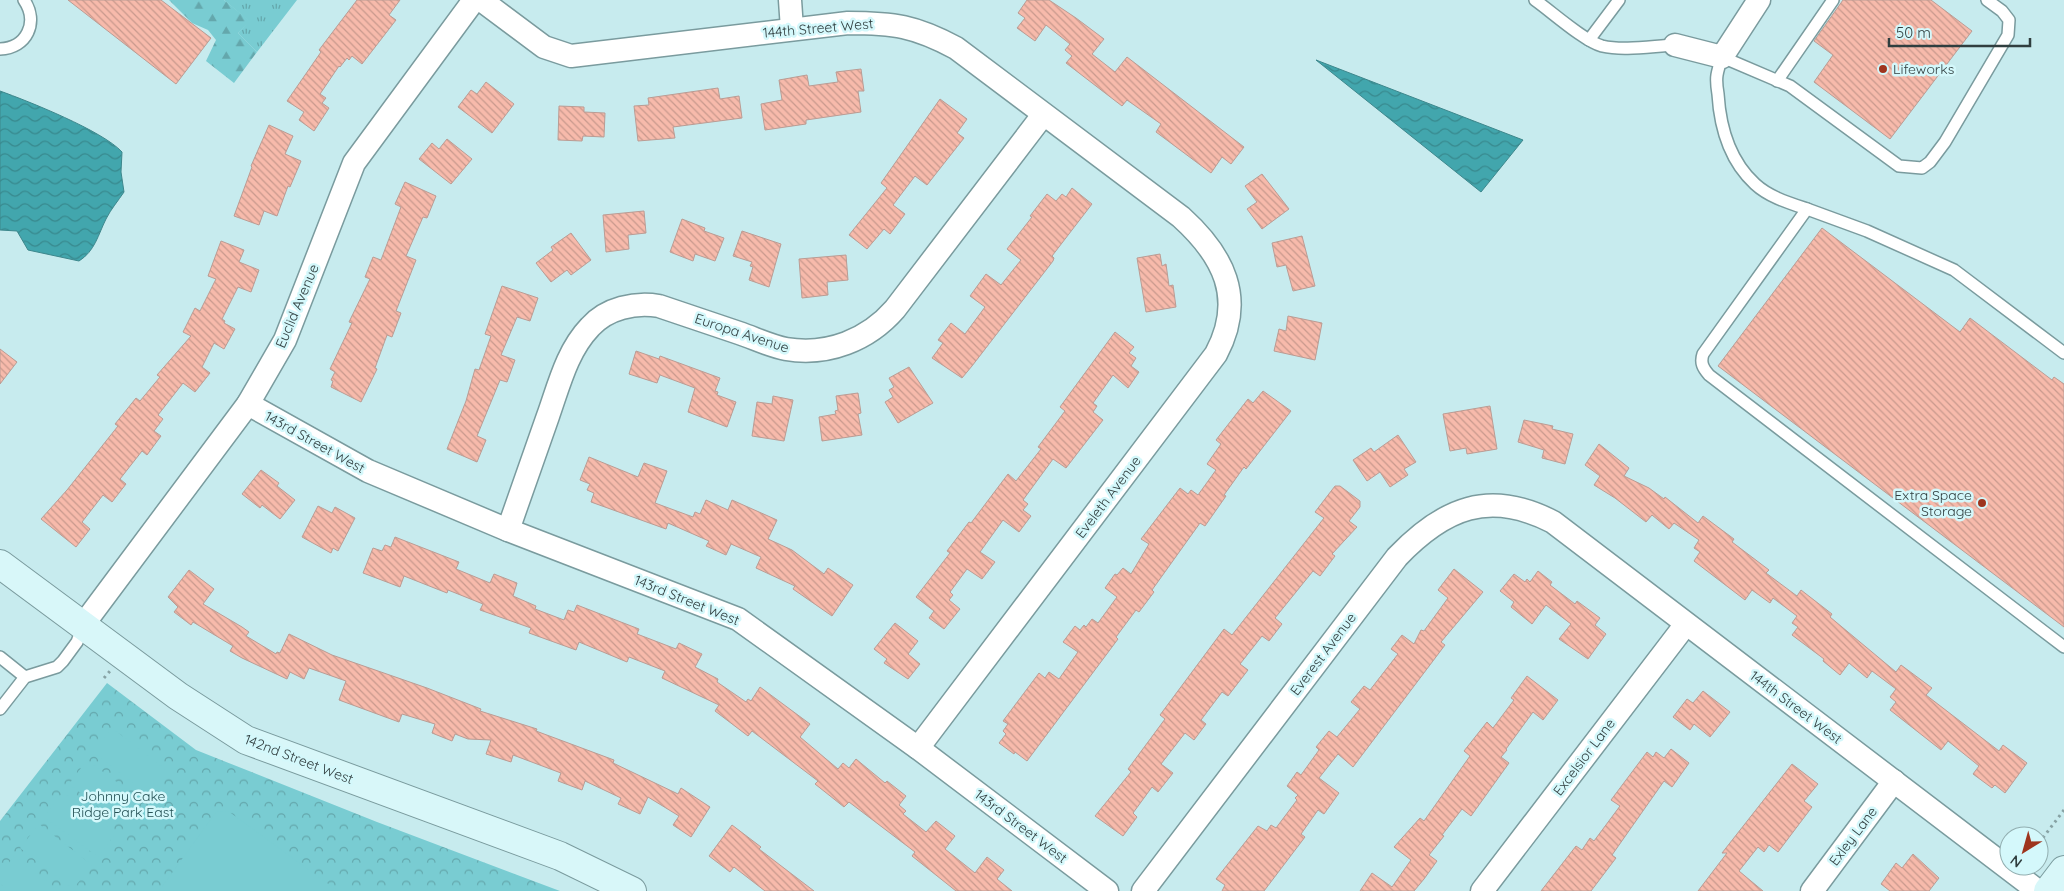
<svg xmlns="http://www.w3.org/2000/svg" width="2064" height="891" viewBox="0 0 2064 891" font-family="Quicksand,sans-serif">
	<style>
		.grass { fill: url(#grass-tufts) }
		.forest { fill: url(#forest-firs) }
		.park { fill: url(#park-crowns) }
		.pitch { fill: #79ccd2 }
		.water { fill: url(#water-waves); stroke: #3d878c }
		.building { fill: url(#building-back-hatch); stroke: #ba9c94 }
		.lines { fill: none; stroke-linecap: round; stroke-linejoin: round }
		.lane-casing { stroke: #7a9b9e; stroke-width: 14 }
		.street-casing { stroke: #7a9b9e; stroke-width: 25 }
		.secondary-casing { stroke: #7a9b9e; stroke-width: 30 }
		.path { stroke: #87a2a4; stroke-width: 3; stroke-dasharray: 2.5 4; stroke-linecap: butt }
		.lane { stroke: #fff; stroke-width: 11 }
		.street { stroke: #fff; stroke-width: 22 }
		.secondary { stroke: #d8f7f9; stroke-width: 28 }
		.poi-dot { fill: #9e351e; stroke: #d4f8fb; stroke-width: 2 }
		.labels { text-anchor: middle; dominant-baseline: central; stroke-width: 5; stroke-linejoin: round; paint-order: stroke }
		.street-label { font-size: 14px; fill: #303e3f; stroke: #d4f8fb }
		.poi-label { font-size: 14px; fill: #303e3f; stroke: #d4f8fb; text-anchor: start }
		.park-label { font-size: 14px; fill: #255155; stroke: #d4f8fb }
	</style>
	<defs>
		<pattern id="grass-tufts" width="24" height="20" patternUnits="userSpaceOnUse" patternTransform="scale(1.25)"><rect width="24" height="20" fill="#79ccd2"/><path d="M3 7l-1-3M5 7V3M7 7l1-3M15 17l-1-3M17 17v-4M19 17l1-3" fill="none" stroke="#64a7ac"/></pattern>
		<pattern id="forest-firs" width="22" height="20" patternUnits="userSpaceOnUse" patternTransform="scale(1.25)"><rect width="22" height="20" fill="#79ccd2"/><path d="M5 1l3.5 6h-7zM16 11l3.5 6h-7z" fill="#64a7ac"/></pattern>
		<pattern id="park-crowns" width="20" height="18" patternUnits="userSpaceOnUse" patternTransform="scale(1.25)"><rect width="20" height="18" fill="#79ccd2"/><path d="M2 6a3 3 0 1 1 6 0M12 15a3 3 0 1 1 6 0" fill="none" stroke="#64a7ac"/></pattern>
		<pattern id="water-waves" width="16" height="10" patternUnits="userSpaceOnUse" patternTransform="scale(1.25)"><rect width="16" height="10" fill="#42a6ad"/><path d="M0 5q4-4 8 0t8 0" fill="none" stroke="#38898e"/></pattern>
		<pattern id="building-back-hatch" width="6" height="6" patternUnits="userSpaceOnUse" patternTransform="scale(1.25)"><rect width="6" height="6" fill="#f7baab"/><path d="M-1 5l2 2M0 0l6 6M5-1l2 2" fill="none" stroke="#c8998d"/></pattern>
	</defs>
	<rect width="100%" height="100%" fill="#c7ebee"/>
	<path class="grass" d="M224,0H297L257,52L238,33L249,21Z"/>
	<path class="forest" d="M169,0H224L250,21L238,33L257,52L234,83L206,61L216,40L208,30L192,23Z"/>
	<path class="park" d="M107,683L196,750L377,822L560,891H0V821Z"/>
	<g class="pitch">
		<path d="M112,728L165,769L146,793L93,752Z"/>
		<path d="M87,760L141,800L122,825L69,784Z"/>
		<path d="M63,792L116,833L98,857L44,817Z"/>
		<path d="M228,811L338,891H159L216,812Z"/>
		<path d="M39,824L92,865L73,889L20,848Z"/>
		<path d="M14,856L59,891H9L0,884V875Z"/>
	</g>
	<g class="water">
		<path d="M1316,60L1523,140L1481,192Z"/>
		<path d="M0,91C28,101 103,131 122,152L121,172L124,192C118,201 111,209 106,219C98,235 95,251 79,261L28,250L17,231L0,230Z"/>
	</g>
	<g class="building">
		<path d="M68,0H161L211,38L176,84Z"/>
		<path d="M357,0H400L389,15L396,20L362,64L352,56L349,60L347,58L340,67L339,66L320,94L326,98L322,103L329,108L314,131L299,120L304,112L287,101L321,52L319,50Z"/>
		<path d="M1027,0H1049L1076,18L1104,39L1092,54L1115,72L1127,57L1244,147L1231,164L1222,157L1211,173L1156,132L1161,124L1127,100L1122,106L1066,63L1072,56L1065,50L1070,44L1046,25L1035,41L1017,28L1025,18L1018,13Z"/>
		<path d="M1843,0H1931L1972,31L1890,139L1814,82L1833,55L1814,41Z"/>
		<path d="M861,69L864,91H858L861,112L806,120V124L765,130L761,104L782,100L779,80L807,75L809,86L838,82L836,72Z"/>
		<path d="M486,82L514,104L492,133L458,107L471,90L477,94Z"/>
		<path d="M718,88L720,99L739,96L742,118L673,127L675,138L638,141L634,106L649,105L648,98Z"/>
		<path d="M940,99L967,119L957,133L964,138L927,185L915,176L893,205L905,214L890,234L884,229L867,249L849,235L887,188L881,183Z"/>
		<path d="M559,106L584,107V112L605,113L604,137L583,136L582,141L558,140Z"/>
		<path d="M269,125L293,136L285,154L301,161L290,187L288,186L277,216L264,211L259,225L234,216L252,167L251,166Z"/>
		<path d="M447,139L472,159L451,184L419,159L432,143L439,149Z"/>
		<path d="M1262,174L1289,209L1262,229L1247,209L1257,202L1245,186Z"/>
		<path d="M405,182L436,196L427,218L423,217L406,256L416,260L396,311L401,313L392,337L387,335L375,368L377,369L361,402L331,387L333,381L331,380L335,372L330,369L352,323L349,322L370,279L365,277L373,257L381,260L401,207L395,204Z"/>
		<path d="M1072,188L1092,204L1052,256L1054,258L1053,261L972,366L962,378L932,358L943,343L938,340L951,323L965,334L985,307L970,296L986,274L1001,285L1021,260L1007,249L1032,217L1030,216L1047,194L1056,201L1062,194L1066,197Z"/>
		<path d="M644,211L646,233L628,235L629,249L606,252L603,215Z"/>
		<path d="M682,219L705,228L704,231L724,238L715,261L695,254L693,261L670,252Z"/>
		<path d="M1822,228L1960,332L1970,318L2052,380L2054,377L2064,384V627L1718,366Z"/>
		<path d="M742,231L781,244L769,287L749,280L753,267L750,266L752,262L733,256Z"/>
		<path d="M571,233L591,260L571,275L567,270L551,282L536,263L553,250L551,247Z"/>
		<path d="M1302,236L1315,286L1293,291L1286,265L1277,267L1272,243Z"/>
		<path d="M221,241L244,250L239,262L259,270L251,292L238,287L222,319L225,321L224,323L235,329L224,349L214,343L202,367L210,373L195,392L183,383L158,415L163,419L154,431L161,436L147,455L142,451L120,479L126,484L112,502L103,495L82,522L90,529L76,547L41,519L67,490L118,426L115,424L136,398L140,401L160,377L157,375L191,336L183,332L195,308L200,311L216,279L208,276Z"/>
		<path d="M1160,254L1162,266L1166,264L1169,286L1173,285L1176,307L1146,312L1137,258Z"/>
		<path d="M846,255L848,280L827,282L828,295L802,298L799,259Z"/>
		<path d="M502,286L538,298L530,321L517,317L501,355L515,360L507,382L500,380L477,436L486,440L477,462L447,449L466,401L475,369L479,370L491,336L485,334Z"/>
		<path d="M1288,316L1322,323L1315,360L1274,351L1279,329L1286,331Z"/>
		<path d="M1115,332L1134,347L1129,353L1136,358L1131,366L1139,372L1128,388L1113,375L1093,403L1097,406L1093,412L1103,420L1066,468L1053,459L1023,500L1028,504L1023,510L1031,516L1019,532L1003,520L980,552L995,562L982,579L967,569L950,592L953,595L949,600L960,609L944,629L929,618L934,611L916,597L950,553L947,551L969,522L971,523L1008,474L1016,481L1041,449L1038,447L1065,411L1060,407Z"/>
		<path d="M0,349L17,362L0,384Z"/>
		<path d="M636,351L659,359L660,356L720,378L715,391L718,392L717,395L736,402L727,427L688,412L695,388L660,375L657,383L629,374Z"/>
		<path d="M909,367L933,403L898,423L885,402L893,397L889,390L894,387L889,378Z"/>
		<path d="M1263,391L1291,411L1246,469L1244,467L1224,495L1226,496L1205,526L1200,523L1152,590L1154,592L1139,612L1136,610L1116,637L1118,639L1027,761L1015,752L1014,754L999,743L1006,734L1003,731L1008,724L1003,721L1039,673L1045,678L1049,672L1059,679L1078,652L1063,642L1075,626L1080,630L1084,625L1086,627L1092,619L1098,623L1117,597L1105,588L1115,574L1117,575L1123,568L1131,574L1149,544L1141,539L1180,488L1188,494L1191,490L1198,495L1216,470L1207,464L1221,444L1216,440L1248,399L1253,403Z"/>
		<path d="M858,393L861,413L858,414L862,435L822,441L819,417L836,414L835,411L838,410L836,396Z"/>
		<path d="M773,396L793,400L784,441L752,436L757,402L772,404Z"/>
		<path d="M1490,406L1497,449L1467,454L1466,448L1450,451L1443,414Z"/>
		<path d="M1524,420L1553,426L1552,429L1573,434L1565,464L1542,458L1544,450L1518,442Z"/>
		<path d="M1398,435L1416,462L1404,469L1408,475L1390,487L1380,472L1367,481L1353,460L1371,448L1374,452Z"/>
		<path d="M1599,444L1629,468L1624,476L1649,488L1664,499L1665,497L1698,523L1703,516L1734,539L1732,542L1769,570L1766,573L1797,596L1801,590L1832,614L1830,617L1896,672L1901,665L1932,688L1926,695L1999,751L2003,745L2027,763L2005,793L1995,785L1992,788L1973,774L1979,766L1948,741L1941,750L1890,710L1896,702L1890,697L1896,689L1872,671L1867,678L1849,663L1840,675L1823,661L1824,659L1792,635L1798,627L1792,623L1797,616L1773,598L1770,603L1752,590L1745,600L1694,561L1700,552L1694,548L1699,540L1674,523L1669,529L1652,515L1646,522L1615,498L1594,485L1600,476L1585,465Z"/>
		<path d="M589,457L638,477L644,463L667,471L655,503L693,517L695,512L700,514L706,500L728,510L732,500L777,520L768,539L792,550L824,574L828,568L853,585L832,616L793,589L795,586L756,568L761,557L731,544L726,555L706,546L709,541L668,523L666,529L591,502L594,493L587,490L590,484L580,480Z"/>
		<path d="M261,470L279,483L277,486L295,500L280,519L262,505L260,508L242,494Z"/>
		<path d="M1335,486H1340L1360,501V507L1349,521L1357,527L1332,554L1335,556L1320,576L1313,571L1275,618L1282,624L1269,641L1262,636L1240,664L1248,670L1228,696L1222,692L1201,720L1206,724L1194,740L1185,733L1161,764L1173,773L1158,792L1152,787L1133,813L1137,817L1123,836L1095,816L1131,772L1128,769L1165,719L1160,715L1224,629L1232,635L1324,518L1315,512Z"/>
		<path d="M318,506L332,513L335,507L355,518L338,551L333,548L331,553L302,537Z"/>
		<path d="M395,537L459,562L456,569L490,583L494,574L517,583L513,596L536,606L535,609L564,620L568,610L574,612L577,605L639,629L637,634L676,649L679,643L702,654L695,667L718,679L717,682L746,702L748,699L751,701L760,687L810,724L800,737L838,769L843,763L849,768L856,759L885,783L887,781L906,796L899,805L906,811L903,814L926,832L936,821L955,836L945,849L975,873L987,857L1004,870L997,879L1012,891H956L912,856L915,852L849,802L844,807L815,784L818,781L752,731L748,736L715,711L719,705L662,678L665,671L629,657L627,662L579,642L576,650L529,633L531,628L480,610L483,604L448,590L447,593L404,576L400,587L363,573L373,548L382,551L385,545L391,547Z"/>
		<path d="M1454,569L1483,592L1441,642L1445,645L1353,767L1338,754L1319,778L1339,793L1324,814L1318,810L1301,834L1305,837L1264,891H1222L1225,885L1216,879L1258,826L1267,831L1271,825L1276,828L1297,800L1295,798L1298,795L1287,786L1297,772L1301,775L1319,750L1316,747L1329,731L1337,737L1360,709L1351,702L1364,686L1370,690L1398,654L1391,649L1402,635L1414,644L1421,630L1424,631L1448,598L1438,590Z"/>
		<path d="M189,570L214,589L203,604L242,627L249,632L246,636L276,654L277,652L280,653L289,634L332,655L427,688L481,709L480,711L537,729L536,731L614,760L613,763L678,794L681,788L710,807L691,837L673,825L679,816L648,797L640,814L618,804L621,798L585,781L582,790L558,781L561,773L513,755L511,762L486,754L491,740L468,739L455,734L452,741L432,733L435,724L402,714L399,722L339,700L346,681L309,668L304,679L290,672L287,679L242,658L230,651L233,646L193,622L191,625L174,612L178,607L168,597Z"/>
		<path d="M1538,571L1552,582L1550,585L1575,604L1577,601L1600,618L1595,625L1606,634L1588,659L1559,639L1571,624L1546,605L1532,624L1511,607L1514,602L1500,591L1514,574L1525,582L1527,579L1530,582Z"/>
		<path d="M895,623L918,641L908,654L920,664L908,679L884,663L887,659L874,649Z"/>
		<path d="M1527,676L1558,700L1543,720L1533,712L1506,749L1507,750L1501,757L1509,763L1471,816L1462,809L1442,835L1444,836L1429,855L1437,861L1424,879L1414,891H1360L1372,873L1392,887L1411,860L1394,847L1420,818L1424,821L1470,756L1464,751L1487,722L1493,728L1514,700L1511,698Z"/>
		<path d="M1703,691L1730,712L1710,737L1694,724L1690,730L1673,717L1687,699L1693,703Z"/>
		<path d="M1671,749L1689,763L1672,787L1664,781L1612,855L1616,858L1591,891H1541L1576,846L1582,850L1590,838L1594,841L1620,806L1611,800L1647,752L1653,757L1656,752L1664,758Z"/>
		<path d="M1792,764L1818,784L1804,801L1812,807L1778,852L1769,845L1764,852L1758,847L1739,871L1763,891H1698L1727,853H1722Z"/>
		<path d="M732,825L761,847L759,849L814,891H765L734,867L730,872L709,856Z"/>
		<path d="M1913,854L1939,878L1929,891H1890L1881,884L1896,863L1902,868Z"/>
	</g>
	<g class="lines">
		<g class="lane-casing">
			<g id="lane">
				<path d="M1535,0C1552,12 1584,41 1602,46C1624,51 1652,46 1675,45"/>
				<path d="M1589,40L1619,0"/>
				<path d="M0,49C27,48 39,22 24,0"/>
				<path d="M1777,81L1833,0"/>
				<path d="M1807,209C1789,203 1769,197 1755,184C1730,161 1720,127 1718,94C1717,88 1716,81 1717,75C1718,69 1720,63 1722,57L1790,86L1899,166L1922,168L1930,162L1945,142L2008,35L2009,20L2002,11L1987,0"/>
				<path d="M2064,353L1954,270L1867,231L1807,209L1703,354C1700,363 1703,368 1709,375L2064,647"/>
				<path d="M0,657L25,677"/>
				<path d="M0,709L25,677L57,667L63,661L77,642L83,626"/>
			</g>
		</g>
		<g class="street-casing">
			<g id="street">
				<path d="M481,0L544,47L571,56L848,23C894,23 915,26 956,48L1181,217C1223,255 1246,298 1216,354L918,748"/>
				<path d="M790,0L792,29"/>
				<path d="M1675,45L1722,57L1759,0"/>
				<path d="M248,404L368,471L508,530L738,619L918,748L1107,891"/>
				<path d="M508,530C521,492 535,454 548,416C559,385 567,351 590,327C607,308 635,302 659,306C686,315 712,324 739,333C754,338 770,346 786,349C828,356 868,340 895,309L1043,115"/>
				<path d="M83,625L248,404L285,340L354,163L474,0"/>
				<path d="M1143,891L1397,557C1444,508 1489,489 1553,522L2038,891"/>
				<path d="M1482,891L1686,624"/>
				<path d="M1812,891L1894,781"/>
			</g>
		</g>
		<g class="secondary-casing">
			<g id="secondary">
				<path d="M0,564L178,696L246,740L560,856L632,891"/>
				<path d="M2048,891L2064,870"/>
			</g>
		</g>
		<g class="path">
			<path d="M104,678L110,671"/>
			<path d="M2039,843L2064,810"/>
		</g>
		<use href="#lane" class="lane"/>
		<use href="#street" class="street"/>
		<use href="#secondary" class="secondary"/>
	</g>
	<g class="poi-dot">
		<circle cx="1883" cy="69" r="5"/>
		<circle cx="1982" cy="503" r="5"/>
	</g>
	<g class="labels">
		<g class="street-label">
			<text transform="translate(818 28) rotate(-5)">144th Street West</text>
			<text transform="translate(297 306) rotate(-67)">Euclid Avenue</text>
			<text transform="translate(742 333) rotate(18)">Europa Avenue</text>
			<text transform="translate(315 442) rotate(29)">143rd Street West</text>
			<text transform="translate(1108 497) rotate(-53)">Eveleth Avenue</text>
			<text transform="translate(687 600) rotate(22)">143rd Street West</text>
			<text transform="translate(1323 654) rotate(-53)">Everest Avenue</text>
			<text transform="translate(1796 707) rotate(37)">144th Street West</text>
			<text transform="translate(1584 757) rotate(-53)">Excelsior Lane</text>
			<text transform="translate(299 759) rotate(21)">142nd Street West</text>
			<text transform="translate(1021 826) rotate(37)">143rd Street West</text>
			<text transform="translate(1853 836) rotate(-53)">Exley Lane</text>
		</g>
		<g class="poi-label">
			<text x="1893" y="69">Lifeworks</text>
			<text x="1972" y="495" text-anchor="end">Extra Space<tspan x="1972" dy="16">Storage</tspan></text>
		</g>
		<g class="park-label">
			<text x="123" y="796">Johnny Cake<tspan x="123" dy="16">Ridge Park East</tspan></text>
		</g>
	</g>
	<g transform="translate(2024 851) rotate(217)"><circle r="24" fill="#d4f8fb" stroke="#92aeb0"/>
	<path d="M0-4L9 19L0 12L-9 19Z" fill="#9e351e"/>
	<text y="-8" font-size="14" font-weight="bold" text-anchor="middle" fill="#303e3f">N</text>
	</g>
	<path d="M1889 38v8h141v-8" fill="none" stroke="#303e3f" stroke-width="2.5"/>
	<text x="1896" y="38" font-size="15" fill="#303e3f" stroke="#d4f8fb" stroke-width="4" paint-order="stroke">50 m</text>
</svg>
